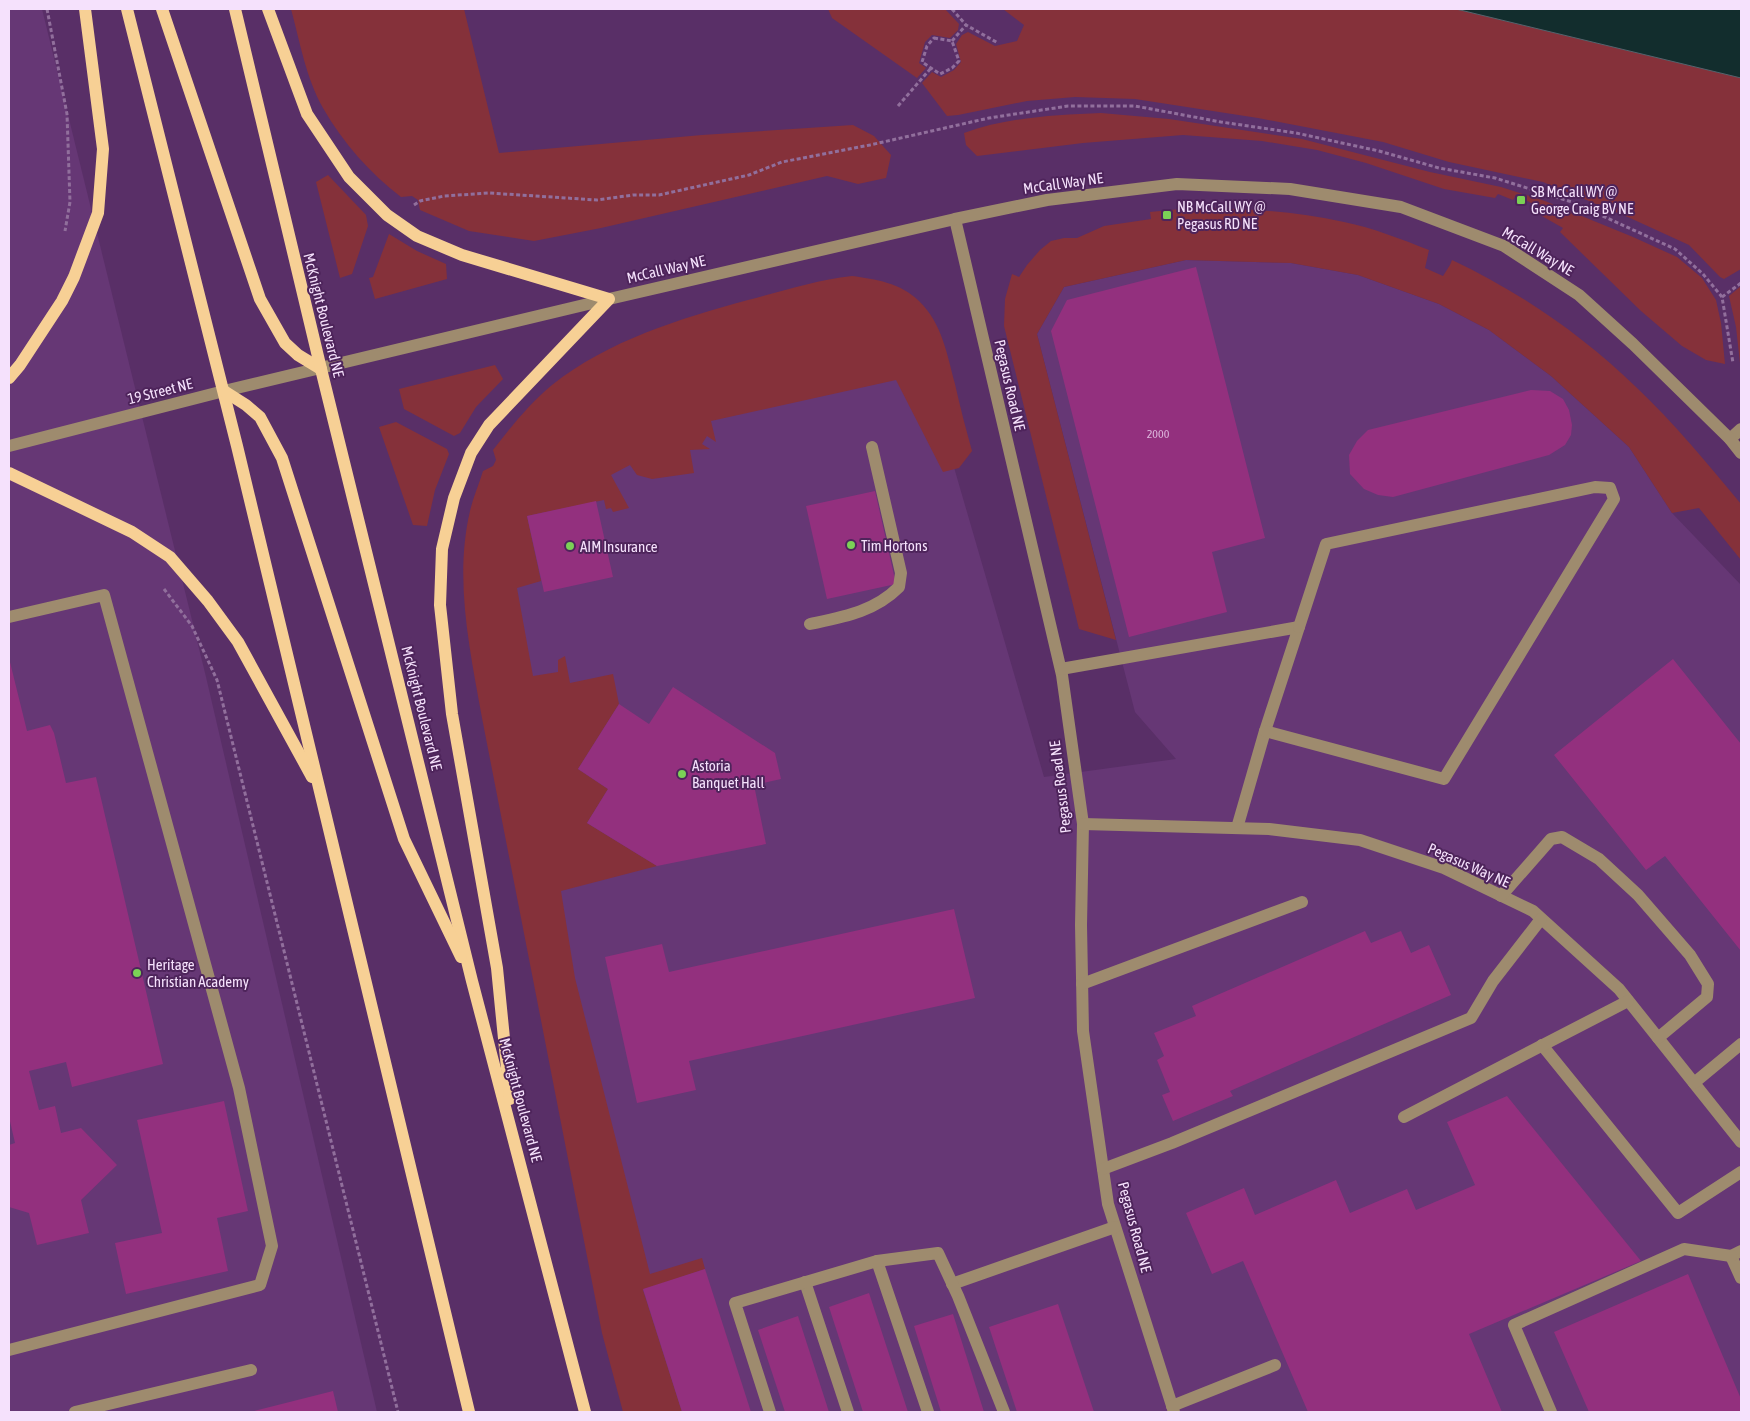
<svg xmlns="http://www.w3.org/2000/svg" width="1750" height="1421" viewBox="0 0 1750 1421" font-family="'Asap Condensed',sans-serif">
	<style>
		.built { fill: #663775 }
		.green { fill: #85313a }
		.water { fill: #122d2d; stroke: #56636b }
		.building { fill: #93307e }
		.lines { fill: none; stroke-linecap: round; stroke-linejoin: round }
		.path { stroke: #916f9c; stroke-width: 3; stroke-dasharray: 4 2.5; stroke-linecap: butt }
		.minor { stroke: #9e8b6e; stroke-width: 12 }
		.major { stroke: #f7d095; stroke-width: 12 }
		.poi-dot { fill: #7bd156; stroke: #4e245b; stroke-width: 2 }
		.labels { text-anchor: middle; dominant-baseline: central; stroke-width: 4; stroke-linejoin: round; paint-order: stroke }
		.number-label { font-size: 12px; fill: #dcb5dc }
		.street-label { font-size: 15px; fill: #f5e1fc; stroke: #4e245b }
		.poi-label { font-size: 15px; fill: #f5e1fc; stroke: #4e245b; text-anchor: start }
	</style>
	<rect width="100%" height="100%" fill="#592f67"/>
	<g class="built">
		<path d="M9,9H42L206,677L377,1412H9Z"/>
		<path d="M1186,260L1291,263L1358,275L1439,304L1489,330L1551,376L1629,447L1672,513L1741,585V1412H665L550,899L495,566L532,447L919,347L1044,777L1176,759L1135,712L1037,334L1064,287Z"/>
	</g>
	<g class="green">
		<path d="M291,9H464L499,153L702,135L853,125L874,136L891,155L886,178L858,184L827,176L601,228L534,241L469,231L420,210L418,200L412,196L401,197C370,173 343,143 323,108C306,78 300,42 291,9Z"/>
		<path d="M828,9H945L959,24L958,30L950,38L932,35L925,42L919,63L926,68L917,78L832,18Z"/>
		<path d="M1003,9H1456L1741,78V269L1724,279L1720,277L1689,245L1630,218L1543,182L1449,162L1383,142L1258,118L1135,99L1075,97L1027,101L958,115L947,116L922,83L932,72L941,77L954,70L961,62L956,44L962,35L968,32L995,46L1017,41L1024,25Z"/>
		<path d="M1101,113L1169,119L1302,139L1430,172L1501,187L1545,201L1633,237L1677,257L1702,278L1716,300L1721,323L1725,364L1706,360L1682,346L1641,311L1560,232L1563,228L1533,211L1535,205L1516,195L1513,200L1498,194L1495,198L1444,189L1366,163L1317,150L1262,141L1183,135L1083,143L977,156L966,145L964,133C1008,117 1055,115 1101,113Z"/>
		<path d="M328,175L366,215L368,226L352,274L340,278L316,182Z"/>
		<path d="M1191,208C1243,208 1294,211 1344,222C1373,228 1401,239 1429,250L1425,268L1443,276L1450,265L1452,260C1520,292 1582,335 1636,387C1674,423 1708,464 1741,504V560L1699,508L1672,513L1629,447L1551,376L1489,330L1439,304L1358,275L1291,263L1186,260L1064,287L1037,334L1116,640L1079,629L1004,326L1005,299L1012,274L1019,277L1027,265L1040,250L1051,241L1064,238H1077L1104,226L1151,219L1150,212Z"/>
		<path d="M389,234L417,251L446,264L447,279L375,299L369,278L373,277Z"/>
		<path d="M852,276C875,279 901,283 919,301C942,323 947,354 955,384C960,407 966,429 972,451L959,468L943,472L896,380L711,421L716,442L707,436L702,444L710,449L690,450L694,473L652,479L637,475L630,465L611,475L629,508L613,512L611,508L606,509L604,500L527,516L541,581L517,588L533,676L558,672V660L565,656L570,683L613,674L619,704L578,769L608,789L587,823L657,866L561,891L575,978L650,1274L702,1258L705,1269L643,1290L682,1412H623L602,1333L482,718C470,650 454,580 470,511C473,498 479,484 483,471L493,466L496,460L493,450C511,427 529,404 552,385C609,340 679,319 748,300C783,291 816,280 852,276Z"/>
		<path d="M1741,286V363H1740L1736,327L1729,296Z"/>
		<path d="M495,365L503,379L476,407L460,433L454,436L404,409L399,389Z"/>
		<path d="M396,422L447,449L449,454L435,490L427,526L413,525L379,427Z"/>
	</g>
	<path class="water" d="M1456,9H1741V78Z"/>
	<g class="building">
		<path d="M1196,267L1265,538L1212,552L1227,612L1129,637L1051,331L1067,300Z"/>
		<path d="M1531,390L1550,391L1563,399L1569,410L1572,425L1571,435L1565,445L1549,455L1393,497L1378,495L1364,489L1350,474L1349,455L1357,441L1368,430Z"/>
		<path d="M875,491L896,584L827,599L806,506Z"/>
		<path d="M596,501L613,577L544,592L527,516Z"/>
		<path d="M9,658L27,731L50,725L54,733L66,783L96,777L163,1064L72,1087L66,1062L29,1071L39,1110L55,1106L61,1133L81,1128L117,1165L81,1200L89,1233L37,1245L29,1213L9,1207V1145L15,1143L9,1117Z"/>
		<path d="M1673,659L1741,744V951L1665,856L1646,870L1554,755Z"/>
		<path d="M673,687L775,753L781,779L754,785L766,844L657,866L587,823L608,789L578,769L619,704L649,724Z"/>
		<path d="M954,909L975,998L689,1061L696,1090L637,1103L605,957L662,944L669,972Z"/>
		<path d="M1365,931L1371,943L1401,931L1411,953L1429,945L1451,995L1230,1091L1233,1096L1173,1121L1162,1095L1170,1092L1157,1060L1164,1056L1154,1033L1196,1016L1192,1006Z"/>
		<path d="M1507,1096L1641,1261L1469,1334L1502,1412H1308L1243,1261L1212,1274L1186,1213L1244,1188L1255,1215L1336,1180L1350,1213L1407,1189L1416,1210L1475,1185L1447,1122Z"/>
		<path d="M224,1101L248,1211L217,1218L228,1271L126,1294L115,1243L162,1233L137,1120Z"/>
		<path d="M705,1269L751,1412H682L643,1289Z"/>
		<path d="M1688,1274L1741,1399V1412H1589L1554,1332Z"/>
		<path d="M869,1293L908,1412H863L829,1307Z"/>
		<path d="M1058,1304L1094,1412H1017L989,1327Z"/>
		<path d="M953,1314L984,1412H941L914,1326Z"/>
		<path d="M798,1316L829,1412H785L758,1330Z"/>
		<path d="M333,1391L338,1412H250Z"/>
	</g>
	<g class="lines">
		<g class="path">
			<path d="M47,9L67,114L70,202L65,231"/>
			<path d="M952,9L966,25L998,43"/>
			<path d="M934,38L952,41L959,61L952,68L940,74L922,62L927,46Z"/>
			<path d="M952,41L966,25"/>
			<path d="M898,106L931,68"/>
			<path d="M414,205L420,201L444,196L489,193L597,200L633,195H659L749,175L782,162L870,145L989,118L1068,106H1135L1221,122L1296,133L1379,151L1439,168L1495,178L1572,202L1675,249L1703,274L1722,297L1733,363"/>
			<path d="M1722,297L1741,283"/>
			<path d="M164,589L192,626L217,680L398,1412"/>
		</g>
		<g class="minor">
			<path d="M955,219L1062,675L1083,824L1081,925L1083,1031L1108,1204L1174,1412"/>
			<path d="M1730,439L1741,429"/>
			<path d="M9,446L224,391L609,299L955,219L1047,200L1177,184L1290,189L1401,207L1504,246L1579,295L1633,344L1730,439L1741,453"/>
			<path d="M9,617L104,595L239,1088L272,1246L260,1285L9,1350"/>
			<path d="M810,624C843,617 874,612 899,587L901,573L872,447"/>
			<path d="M1061,669L1299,627L1265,731L1237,828"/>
			<path d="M1265,731L1444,779L1614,499L1610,488L1595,487L1326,544L1299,627"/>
			<path d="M1083,824L1269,829L1360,840L1444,868L1533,911L1619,989L1741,1142"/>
			<path d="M1501,896L1551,839L1562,837L1599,859L1638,895L1690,955L1708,984L1707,997L1658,1038"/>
			<path d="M1082,984L1302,902"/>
			<path d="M1542,1045L1678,1213L1741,1172"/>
			<path d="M1694,1083L1741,1044"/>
			<path d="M1404,1117L1628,1001"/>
			<path d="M1103,1169L1172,1143L1471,1018L1493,981L1541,919"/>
			<path d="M1741,1251L1731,1256L1741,1278"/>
			<path d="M877,1261L928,1412"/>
			<path d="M805,1282L848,1412"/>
			<path d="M952,1284L1115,1227"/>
			<path d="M1172,1406L1275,1365"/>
			<path d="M75,1412L251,1370"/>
			<path d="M770,1412L735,1303L877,1261L938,1253L958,1296L1004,1412"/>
			<path d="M1551,1412L1514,1325L1684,1249L1731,1256"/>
		</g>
		<g class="major">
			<path d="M127,9L237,446L469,1412"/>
			<path d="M162,9L260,299L285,343L298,355L321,369"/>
			<path d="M235,9L321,369L472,981L585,1412"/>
			<path d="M268,9L307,114L349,177L387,215L417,236L462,255L609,299L489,425L471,453L454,498L442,549L440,605L452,714L497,968L510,1099"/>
			<path d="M9,378L20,365L62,301L74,277L98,213L103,149L85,9"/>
			<path d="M224,391L246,405L260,417L282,458L404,839L461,957"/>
			<path d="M9,473L132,532L170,557L208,601L238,642L312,777"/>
		</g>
	</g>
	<g class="poi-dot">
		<rect x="1516" y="195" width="10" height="10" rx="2.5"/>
		<rect x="1162" y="210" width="10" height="10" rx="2.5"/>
		<circle cx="851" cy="545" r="5"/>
		<circle cx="570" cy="546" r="5"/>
		<circle cx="682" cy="774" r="5"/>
		<circle cx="137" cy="973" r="5"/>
	</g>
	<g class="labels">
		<g class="number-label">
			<text x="1158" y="434">2000</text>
		</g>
		<g class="street-label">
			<text transform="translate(1063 183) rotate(-8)">McCall Way NE</text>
			<text transform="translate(1538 251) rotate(31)">McCall Way NE</text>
			<text transform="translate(666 269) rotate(-13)">McCall Way NE</text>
			<text transform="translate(324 315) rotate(76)">McKnight Boulevard NE</text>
			<text transform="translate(1010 385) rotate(77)">Pegasus Road NE</text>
			<text transform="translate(160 391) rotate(-14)">19 Street NE</text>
			<text transform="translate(422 708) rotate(76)">McKnight Boulevard NE</text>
			<text transform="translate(1060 787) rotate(-97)">Pegasus Road NE</text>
			<text transform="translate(1469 865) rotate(24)">Pegasus Way NE</text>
			<text transform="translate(521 1100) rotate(75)">McKnight Boulevard NE</text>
			<text transform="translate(1135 1227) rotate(75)">Pegasus Road NE</text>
		</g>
		<g class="poi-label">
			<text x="1531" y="191">SB McCall WY @<tspan x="1531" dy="17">George Craig BV NE</tspan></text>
			<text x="1177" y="206">NB McCall WY @<tspan x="1177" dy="17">Pegasus RD NE</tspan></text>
			<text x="861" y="545">Tim Hortons</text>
			<text x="580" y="546">AIM Insurance</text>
			<text x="692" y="765">Astoria<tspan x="692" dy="17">Banquet Hall</tspan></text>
			<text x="147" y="964">Heritage<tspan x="147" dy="17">Christian Academy</tspan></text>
		</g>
	</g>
	<rect width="1750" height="1421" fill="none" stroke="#f5e1fc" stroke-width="20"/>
</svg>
